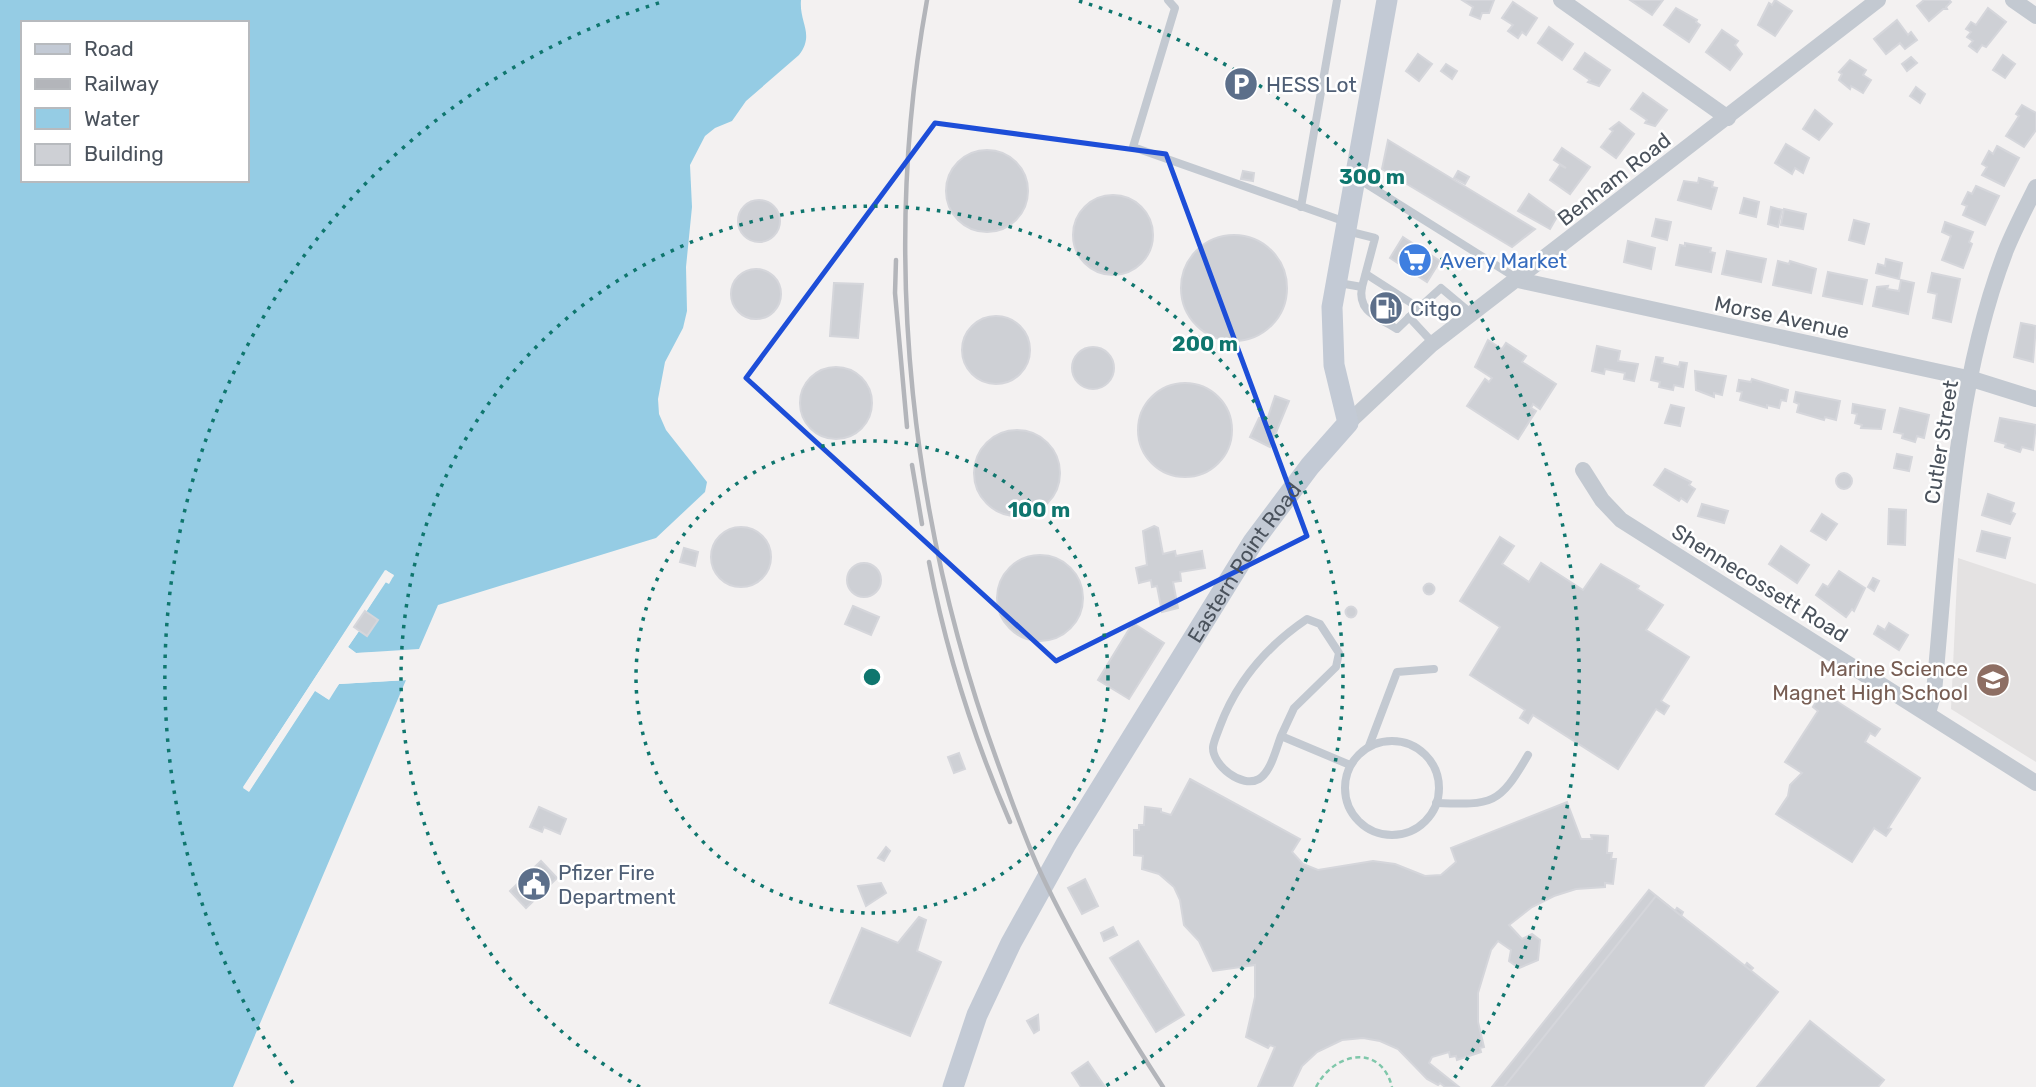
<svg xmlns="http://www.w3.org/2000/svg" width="2036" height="1087" viewBox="0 0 2036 1087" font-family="Rubik,sans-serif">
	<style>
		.education { fill: #e4e2e2 }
		.water { fill: #95cce4; fill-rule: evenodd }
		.pier { fill: #f3f1f1 }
		.building { fill: #ced0d5; stroke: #d5d6db; stroke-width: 2 }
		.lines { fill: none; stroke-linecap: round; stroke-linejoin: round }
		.path { stroke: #7fc7aa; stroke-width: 2.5; stroke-dasharray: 5 3.5; stroke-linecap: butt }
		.lane { stroke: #c3c9d1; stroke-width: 8 }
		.street { stroke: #c3c9d1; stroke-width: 16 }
		.secondary { stroke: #c3cad5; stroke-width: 21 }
		.rail { stroke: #b3b5ba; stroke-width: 4.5 }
		.marked { fill: none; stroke: #1d4ed8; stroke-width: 5; stroke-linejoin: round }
		.ring { fill: none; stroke: #0f766e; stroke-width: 3.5; stroke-dasharray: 3.5 7 }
		.labels { text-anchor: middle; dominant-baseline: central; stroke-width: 5; stroke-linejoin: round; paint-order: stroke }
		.service-label { font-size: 21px; fill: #4e5e75; stroke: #fff; text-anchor: start }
		.street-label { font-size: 21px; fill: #4a525c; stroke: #fff }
		.shop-label { font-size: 21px; fill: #366cbe; stroke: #fff; text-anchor: start }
		.education-label { font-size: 21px; fill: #785e54; stroke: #fff; text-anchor: end }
		.centre { fill: #0f766e; stroke: #fff; stroke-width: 3.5 }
		.ring-label { font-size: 21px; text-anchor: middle; font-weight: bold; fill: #0f766e; stroke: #fff; stroke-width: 5; stroke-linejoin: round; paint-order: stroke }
	</style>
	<rect width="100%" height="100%" fill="#f3f1f1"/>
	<path class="education" d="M1958,558L2036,584V762L1951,709Z"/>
	<path class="water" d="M0,0H801C799,23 815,34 799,55L746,101L732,121L715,128L705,136L690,165L692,207L686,267L687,311L683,328L665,362L658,399L659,414L666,430L707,482L705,492L656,538L438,605L419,649L356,653L348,647L359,631L367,636L378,620L366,612L386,582L394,576L386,570L243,787L249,791L315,690L328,699L339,684L406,680L233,1087H0ZM23,23H247V180H23Z"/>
	<path class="pier" d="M385,570L394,575L389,584L385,582L366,612L378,620L367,636L359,631L348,647L356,653L422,651L356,656L346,650L345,646L364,615L363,611L313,687L328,695L338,681L406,677L409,680L339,684L329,700L315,691L249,792L243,788Z"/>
	<g class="building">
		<path d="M1462,0H1494L1489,13H1482L1480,19L1470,15L1473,7Z"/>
		<path d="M1630,0H1663L1652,15Z"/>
		<path d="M1775,0L1792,11L1775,36L1758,25L1769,3L1772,5Z"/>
		<path d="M1924,0H1949L1951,2L1946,7L1947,9H1943L1929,21L1917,6Z"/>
		<path d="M1513,2L1537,18L1526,35L1522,32L1518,38L1508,31L1513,25L1502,18Z"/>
		<path d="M1676,8L1697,20L1696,22L1700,25L1689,42L1664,25Z"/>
		<path d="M1988,8L2006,22L1986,47L1982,45L1977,52L1969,46L1973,41L1967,37L1971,32L1966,29L1971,22L1976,25Z"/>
		<path d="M1897,20L1908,35L1911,32L1917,40L1905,49L1900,43L1886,54L1874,39Z"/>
		<path d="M1549,27L1573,44L1562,60L1538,43Z"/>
		<path d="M1722,30L1738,41L1735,45L1742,54L1730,70L1706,52Z"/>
		<path d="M1585,53L1610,70L1599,86L1588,82L1590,80L1574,69Z"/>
		<path d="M1418,54L1432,64L1419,81L1406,71Z"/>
		<path d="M2003,55L2015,64L2005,78L1993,70Z"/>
		<path d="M1911,57L1917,63L1907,71L1902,64Z"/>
		<path d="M1850,60L1866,70L1863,75L1871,80L1863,93L1851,86L1850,89L1839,80L1842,74L1839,72Z"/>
		<path d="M1446,64L1457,71L1452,79L1441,71Z"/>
		<path d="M1916,87L1925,94L1920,103L1910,96Z"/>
		<path d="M1643,93L1667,110L1655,126L1645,123L1647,120L1631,109Z"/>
		<path d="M2022,105L2036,113V130L2024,147L2006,136L2019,116L2016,114Z"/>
		<path d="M1815,110L1832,124L1819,140L1803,129Z"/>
		<path d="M1619,122L1634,134L1616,158L1601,147L1613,131L1610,129Z"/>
		<path d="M1388,140L1535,229L1512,247L1382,169Z"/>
		<path d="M1786,144L1809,158L1803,173L1795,168L1792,174L1775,163Z"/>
		<path d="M1997,146L2019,158L2004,186L1982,175L1987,167L1982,164L1989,151L1993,154Z"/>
		<path d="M1562,148L1590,167L1570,194L1550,180L1560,165L1566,168L1554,160Z"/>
		<circle cx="987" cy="191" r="41"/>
		<path d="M1243,171L1254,173L1253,181L1241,179Z"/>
		<path d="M1458,171L1469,177L1465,184L1454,178Z"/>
		<path d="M1699,178L1713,182L1712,187L1717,188L1711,209L1678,200L1684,181L1698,183Z"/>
		<path d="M1976,186L1999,196L1985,225L1963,215L1967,206L1962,204L1968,192L1972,194Z"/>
		<path d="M1529,194L1558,215L1550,229L1518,211Z"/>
		<circle cx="1113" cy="235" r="40"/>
		<path d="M1744,198L1759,202L1756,217L1740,213Z"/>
		<circle cx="759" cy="221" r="21"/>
		<path d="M1771,207L1782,210L1778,227L1768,224Z"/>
		<path d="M1784,209L1806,214L1803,229L1781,225Z"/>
		<path d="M1656,219L1671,222L1667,240L1652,236Z"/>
		<path d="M1854,220L1869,224L1864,244L1849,240Z"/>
		<path d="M1945,222L1973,232L1969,242L1972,244L1963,268L1942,260L1951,236L1942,232Z"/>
		<circle cx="1234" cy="288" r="53"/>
		<path d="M1403,237L1440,261L1427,282L1390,258Z"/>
		<path d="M1628,241L1655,248L1651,269L1624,262Z"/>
		<path d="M1685,243L1711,248L1710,252L1715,253L1711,272L1676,265L1680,245L1685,246Z"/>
		<path d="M1727,251L1766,259L1761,282L1722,274Z"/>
		<path d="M1886,259L1902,263L1899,279L1876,273L1878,264L1885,266Z"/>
		<path d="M1778,261L1789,264L1790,261L1816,269L1811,293L1773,285Z"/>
		<circle cx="756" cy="294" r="25"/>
		<path d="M1828,272L1867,280L1862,304L1823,296Z"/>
		<path d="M1932,273L1960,279L1951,322L1933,318L1937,294L1928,292Z"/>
		<path d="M1901,280L1914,283L1908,314L1873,306L1877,287L1888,286L1887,289L1899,291Z"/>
		<path d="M834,283L863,284L858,338L830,336Z"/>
		<path d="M1382,295L1400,307L1391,321L1373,309Z"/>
		<circle cx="996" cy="350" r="34"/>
		<path d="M2021,323L2036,326L2033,362L2014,357Z"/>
		<path d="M1488,340L1502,349L1506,343L1526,356L1522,362L1556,384L1540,409L1533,404L1531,408L1536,411L1518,439L1467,406L1485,379L1489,382L1492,378L1475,367Z"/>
		<path d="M1597,346L1620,351L1618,361L1638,364L1634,381L1624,379L1625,373L1605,369L1604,374L1592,371Z"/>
		<circle cx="1093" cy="368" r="21"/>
		<path d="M1656,357L1663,358L1662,363L1679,367L1680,362L1687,363L1683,387L1674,385L1673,390L1659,387L1660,382L1651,380Z"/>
		<circle cx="836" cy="403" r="36"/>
		<path d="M1695,371L1726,376L1722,395L1714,393V397L1696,390Z"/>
		<path d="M1752,379L1788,390L1786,401L1781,400L1779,408L1767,405V408L1740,400L1742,392L1737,391L1739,380L1751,382Z"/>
		<circle cx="1185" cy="430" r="47"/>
		<path d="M1796,392L1840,401L1836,420L1825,417L1824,420L1797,412L1799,404L1794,402Z"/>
		<path d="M1275,396L1289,401L1270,447L1250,437L1259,418L1267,420Z"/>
		<path d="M1853,404L1885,410L1881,429L1861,428L1862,425L1855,423L1857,414L1852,413Z"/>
		<path d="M1671,405L1684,408L1680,426L1665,423Z"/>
		<path d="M1900,408L1929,415L1924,438L1917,436L1915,442L1902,438L1903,434L1894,432Z"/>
		<path d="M2000,418L2036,425L2033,450L2022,447L2020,452L2005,447L2006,444L1995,441Z"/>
		<circle cx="1017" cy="473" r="43"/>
		<path d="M1897,454L1912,457L1909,471L1894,468Z"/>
		<path d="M1665,469L1691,482L1689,485L1695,489L1687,502L1681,498L1679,501L1654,485Z"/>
		<circle cx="1844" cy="481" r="8"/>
		<path d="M1988,494L2014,503L2011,512L2015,514L2010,524L1982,515Z"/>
		<path d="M1702,504L1728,511L1724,523L1698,516Z"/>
		<path d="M1889,509L1906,510L1905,545L1888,544Z"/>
		<path d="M1822,514L1837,524L1826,540L1811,531Z"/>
		<path d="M1154,526L1158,528L1163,554L1175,551L1176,556L1202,551L1205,568L1180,572L1181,581L1173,582L1178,608L1162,612L1157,586L1152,587L1151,580L1139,583L1136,568L1147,565L1143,531Z"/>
		<circle cx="741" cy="557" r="30"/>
		<path d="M1982,531L2010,538L2005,558L1977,551Z"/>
		<path d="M1500,537L1514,546L1502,564L1529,582L1541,563L1583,590L1601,564L1639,586L1637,589L1663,605L1646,630L1689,657L1661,701L1669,706L1664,714L1656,709L1618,769L1533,715L1528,723L1520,718L1525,710L1470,675L1500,627L1460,601Z"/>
		<path d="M1781,546L1809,565L1797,583L1769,564Z"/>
		<path d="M684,548L698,552L695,566L680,562Z"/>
		<circle cx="1040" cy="598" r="43"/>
		<circle cx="864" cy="580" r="17"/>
		<path d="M1839,571L1865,588L1854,611L1852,609L1846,617L1816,595L1823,584L1828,587Z"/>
		<path d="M1873,578L1879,581L1874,591L1868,587Z"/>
		<circle cx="1429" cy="589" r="5.5"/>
		<path d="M853,606L879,617L871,635L845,624Z"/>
		<circle cx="1351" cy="612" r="5.5"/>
		<path d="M365,611L378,620L367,636L354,627Z"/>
		<path d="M1133,623L1164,643L1129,699L1098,680Z"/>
		<path d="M1889,623L1908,635L1899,650L1874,634L1878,626L1885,630Z"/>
		<path d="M1822,692L1880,729L1875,736L1870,733L1865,742L1920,778L1888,828L1891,829L1886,836L1874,828L1852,862L1776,814L1788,796L1790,785L1802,773L1785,762L1818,711L1813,707Z"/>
		<path d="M959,753L965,769L954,773L948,757Z"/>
		<path d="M1190,779L1300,839L1292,852L1303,864L1318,870L1373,861L1395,864L1425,876L1441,875L1456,862L1451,848L1567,802L1581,839H1592L1591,835L1608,836L1607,853H1612L1611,859H1616L1613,884L1605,883V887L1576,889L1554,896L1532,907L1509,925L1522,939L1532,934L1540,940L1538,960L1519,968L1509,961L1511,950L1498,941L1491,950L1478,993V1022L1484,1047L1480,1048L1481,1052L1457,1060L1456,1056L1450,1057L1449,1052L1432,1057L1429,1063L1459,1087H1445L1440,1083L1438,1085L1427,1079L1398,1049L1380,1041L1363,1038L1342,1040L1317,1052L1302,1066L1292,1087H1258L1275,1047L1270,1045L1268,1048L1246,1037L1255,997V965L1213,971L1199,941L1184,925L1180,900L1174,887L1159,874L1142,869L1143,856L1134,855V830H1139V825H1144L1145,807L1161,809V812L1171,815Z"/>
		<path d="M539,807L566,819L560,834L544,827L542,832L530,827Z"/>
		<path d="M886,847L890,851L884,861L878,858Z"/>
		<path d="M541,861L557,878L526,908L510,891Z"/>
		<path d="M1085,879L1098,906L1082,914L1068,888Z"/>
		<path d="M881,883L886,893L866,906L858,886Z"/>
		<path d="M1649,890L1675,911L1677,908L1683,912L1681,916L1744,967L1747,963L1753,968L1750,971L1776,992L1700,1087H1492Z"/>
		<path d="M1656,896L1778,992L1703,1087H1504Z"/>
		<path d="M919,917L926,920L917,951L941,962L910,1036L830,1003L862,928L898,943Z"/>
		<path d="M1113,927L1117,935L1104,941L1101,933Z"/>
		<path d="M1138,941L1184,1015L1156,1032L1110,958Z"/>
		<path d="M1038,1015L1039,1030L1034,1033L1027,1021Z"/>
		<path d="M1810,1021L1884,1080L1878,1087H1757Z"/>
		<path d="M1088,1062L1105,1087H1081L1072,1073Z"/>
	</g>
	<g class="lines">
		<path class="path" d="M1316,1087C1334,1052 1381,1043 1392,1087"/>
		<g class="lane">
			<path d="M1168,0L1175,8L1133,147L1346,222"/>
			<path d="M1357,178L1518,279"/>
			<path d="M1301,207L1337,0"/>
			<path d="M1366,274L1419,308L1441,288L1472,314"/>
			<path d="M1339,283L1362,287L1375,238L1347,231"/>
			<path d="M1362,287C1357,312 1378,317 1397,329L1419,308"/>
			<path d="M1409,317L1433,343"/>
			<path d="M1281,736C1276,749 1271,772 1259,779C1242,789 1212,765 1213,747C1214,740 1218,732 1220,726C1237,681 1267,646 1307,619L1320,624L1339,653L1336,667L1294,708L1281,736L1350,765"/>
			<circle cx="1392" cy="788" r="47"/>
			<path d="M1369,746L1397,672L1434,669"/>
			<path d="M1436,803C1493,805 1499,805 1528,755"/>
		</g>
		<g class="street">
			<path d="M1561,0L1728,118"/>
			<path d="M2013,0L2036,16"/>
			<path d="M1518,280L1972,379L2036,399"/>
			<path d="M1348,423L1431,345L1878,0"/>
			<path d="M1583,470L1602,500L1621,520L2036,783"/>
			<path d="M1928,713L1934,692C1948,546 1953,388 2006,250C2015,228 2026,207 2036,187"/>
		</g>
		<path class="secondary" id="s1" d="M953,1087L977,1015L1011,943L1066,844L1253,542L1310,466L1348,423L1334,365L1332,307L1387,0"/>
		<g class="rail">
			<path d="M927,0C880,259 911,532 1003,777C1016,813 1029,850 1046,884C1080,954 1120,1021 1163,1087"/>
			<path d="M896,260L895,293L907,427"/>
			<path d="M912,465L922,524"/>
			<path d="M929,562C946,651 974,739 1010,822"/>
		</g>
	</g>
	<path class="marked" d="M935,123L1166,154L1307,536L1056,661L746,378Z"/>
	<g class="ring">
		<circle cx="872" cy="677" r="236"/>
		<path d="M640 1087A471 471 0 1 1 1104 1087"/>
		<path d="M293 1083A707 707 0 0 1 665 1M1079 1A707 707 0 0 1 1451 1083"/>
	</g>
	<defs>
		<g id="parking-disc" transform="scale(1.75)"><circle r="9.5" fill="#5c6f8a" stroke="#fff"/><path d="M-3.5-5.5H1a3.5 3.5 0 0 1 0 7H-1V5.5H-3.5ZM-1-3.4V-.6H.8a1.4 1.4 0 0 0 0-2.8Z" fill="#fff"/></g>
		<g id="supermarket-disc" transform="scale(1.75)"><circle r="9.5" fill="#3f7fe0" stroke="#fff"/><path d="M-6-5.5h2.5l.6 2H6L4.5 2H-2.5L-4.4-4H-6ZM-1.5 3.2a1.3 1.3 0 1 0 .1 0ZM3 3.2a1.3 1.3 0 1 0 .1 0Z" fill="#fff"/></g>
		<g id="fuel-disc" transform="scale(1.75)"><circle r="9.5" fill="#5c6f8a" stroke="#fff"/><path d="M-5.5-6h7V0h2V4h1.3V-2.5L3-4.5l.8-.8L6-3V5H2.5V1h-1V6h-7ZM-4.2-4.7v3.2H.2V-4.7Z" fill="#fff"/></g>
		<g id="school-disc" transform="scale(1.75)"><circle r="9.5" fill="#8d6e63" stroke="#fff"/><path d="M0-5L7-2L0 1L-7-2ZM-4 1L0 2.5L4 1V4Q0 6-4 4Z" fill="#fff"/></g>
		<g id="civic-disc" transform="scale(1.75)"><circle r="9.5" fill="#5c6f8a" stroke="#fff"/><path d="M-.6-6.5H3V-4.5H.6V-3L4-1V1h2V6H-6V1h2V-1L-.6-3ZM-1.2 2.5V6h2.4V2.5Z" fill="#fff"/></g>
	</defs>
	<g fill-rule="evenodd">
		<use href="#parking-disc" x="1241" y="84"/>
		<use href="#supermarket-disc" x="1415" y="260"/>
		<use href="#fuel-disc" x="1386" y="308"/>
		<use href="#school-disc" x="1993" y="680"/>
		<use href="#civic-disc" x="534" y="884"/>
	</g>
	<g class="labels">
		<g class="service-label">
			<text x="1266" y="84">HESS Lot</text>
			<text x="1410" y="308">Citgo</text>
			<text x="558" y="872">Pfizer Fire<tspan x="558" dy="24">Department</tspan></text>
		</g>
		<g class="street-label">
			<text transform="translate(1614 179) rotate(-38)">Benham Road</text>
			<text transform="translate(1782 317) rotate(12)">Morse Avenue</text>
			<text transform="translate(1941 442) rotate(-81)">Cutler Street</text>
			<text stroke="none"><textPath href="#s1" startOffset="602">Eastern Point Road</textPath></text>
			<text transform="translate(1760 583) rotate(32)">Shennecossett Road</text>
		</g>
		<g class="shop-label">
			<text x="1440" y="260">Avery Market</text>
		</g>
		<g class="education-label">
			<text x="1968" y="668">Marine Science<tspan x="1968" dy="24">Magnet High School</tspan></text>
		</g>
	</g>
	<circle cx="872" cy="677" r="10" class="centre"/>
	<g class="ring-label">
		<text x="1372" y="184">300 m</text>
		<text x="1205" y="351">200 m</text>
		<text x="1039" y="517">100 m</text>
	</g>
	<rect x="21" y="21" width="228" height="161" fill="#ffffff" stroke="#b7babe" stroke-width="2"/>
	<rect x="35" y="44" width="35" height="10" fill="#c3cad5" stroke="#b7babe" stroke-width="2"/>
	<text x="84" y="56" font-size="21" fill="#4a525c">Road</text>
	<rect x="35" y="79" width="35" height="10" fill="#b3b5ba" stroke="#b7babe" stroke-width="2"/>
	<text x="84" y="91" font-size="21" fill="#4a525c">Railway</text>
	<rect x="35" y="108" width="35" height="21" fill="#95cce4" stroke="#b7babe" stroke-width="2"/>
	<text x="84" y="126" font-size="21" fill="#4a525c">Water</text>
	<rect x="35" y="144" width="35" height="21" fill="#ced0d5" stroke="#b7babe" stroke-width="2"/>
	<text x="84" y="161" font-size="21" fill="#4a525c">Building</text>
</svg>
